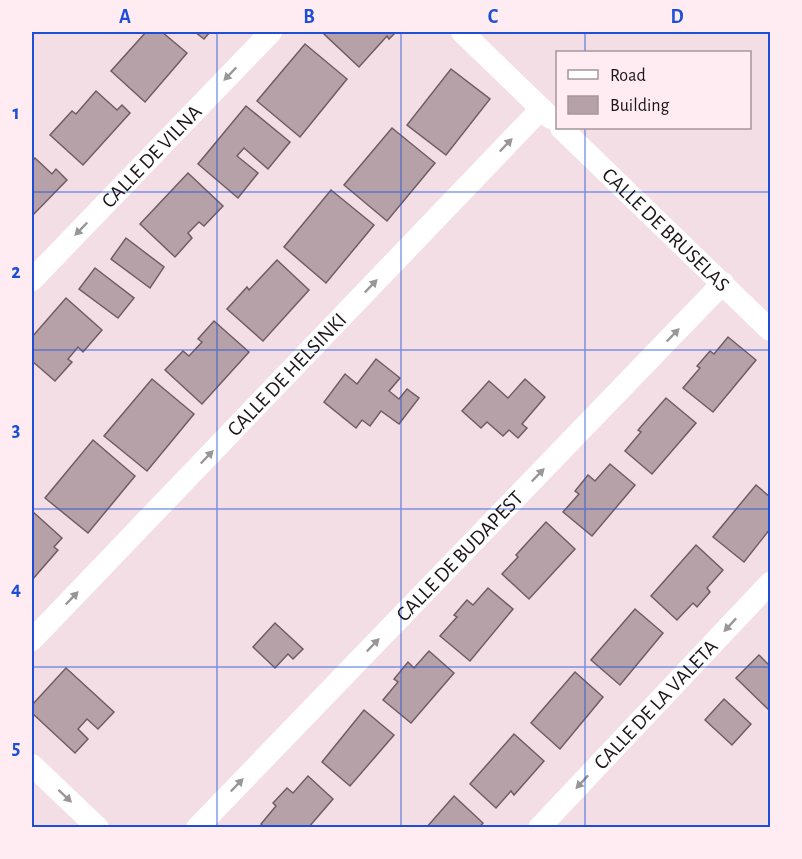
<svg xmlns="http://www.w3.org/2000/svg" width="802" height="859" viewBox="0 0 802 859" font-family="'Alegreya Sans',sans-serif">
	<style>
		.building { fill: #b6a1a8; stroke: #705d64; stroke-width: 1.5 }
		.lines { fill: none; stroke-linecap: round; stroke-linejoin: round }
		.minor { stroke: #fff; stroke-width: 22 }
		.oneway { fill: #999697 }
		.grid { fill: none; stroke: #1d4ed8; stroke-width: 1.5; stroke-opacity: 0.55 }
		.labels { text-anchor: middle; dominant-baseline: central; stroke-width: 4.5; stroke-linejoin: round; paint-order: stroke }
		.street-label { font-size: 21px; fill: #1d1518; stroke: #feecf2 }
		.neatline { fill: none; stroke: #1d4ed8; stroke-width: 2 }
		.grid-label { font-size: 20px; text-anchor: middle; font-weight: bold; fill: #1d4ed8 }
	</style>
	<rect width="100%" height="100%" fill="#f4dee5"/>
	<g class="building">
		<path d="M146,32H162L187,53L145,102L111,71Z"/>
		<path d="M195,32H210L204,39Z"/>
		<path d="M327,32H396L389,39L387,36L359,67L324,34Z"/>
		<path d="M305,44L347,79L300,137L257,101Z"/>
		<path d="M451,69L490,99L446,155L407,125Z"/>
		<path d="M96,91L117,110L122,105L130,113L83,165L50,135L72,111L76,114Z"/>
		<path d="M246,106L290,142L268,169L244,148L237,156L258,173L238,198L198,164Z"/>
		<path d="M392,128L435,163L387,221L344,185Z"/>
		<path d="M35,158L52,174L56,169L67,180L32,216V161Z"/>
		<path d="M188,173L223,206L204,226L199,222L188,233L192,238L175,257L140,224Z"/>
		<path d="M331,190L374,225L326,283L284,247Z"/>
		<path d="M126,238L164,267L150,288L111,259Z"/>
		<path d="M277,260L309,290L263,341L227,309L247,287L249,290Z"/>
		<path d="M95,268L134,298L118,318L79,289Z"/>
		<path d="M66,298L102,330L83,352L78,347L68,359L72,362L55,381L32,361V337Z"/>
		<path d="M214,321L249,352L202,404L165,370L183,351L189,356L202,342L198,339Z"/>
		<path d="M728,337L756,360L713,412L683,388L700,368L697,366L710,351L714,354Z"/>
		<path d="M376,359L400,378L389,391L399,399L407,389L419,398L399,424L381,411L370,426L362,420L356,428L324,402L345,374L357,384Z"/>
		<path d="M152,379L194,414L147,471L104,436Z"/>
		<path d="M525,379L545,397L522,424L527,428L518,438L509,430L503,436L487,422L481,428L462,411L489,381L508,398Z"/>
		<path d="M666,398L696,423L652,474L625,451L641,432L638,430Z"/>
		<path d="M93,440L135,476L88,533L45,498Z"/>
		<path d="M610,464L635,485L592,536L563,512L579,494L575,491L588,475L595,481Z"/>
		<path d="M756,485L770,497V529L744,562L713,537Z"/>
		<path d="M32,511L62,538L54,547L58,550L32,580Z"/>
		<path d="M546,522L575,549L529,599L502,574L518,557L516,555Z"/>
		<path d="M696,545L723,570L707,588L710,592L697,607L693,603L677,620L651,596Z"/>
		<path d="M488,588L513,609L470,661L440,636L457,617L454,615L467,600L473,605Z"/>
		<path d="M635,609L663,633L620,685L591,660Z"/>
		<path d="M275,623L303,649L293,659L288,654L275,668L253,647Z"/>
		<path d="M429,651L454,673L411,723L383,700L398,682L394,679L408,662L414,668Z"/>
		<path d="M759,655L770,666V711L736,678Z"/>
		<path d="M66,668L114,712L98,729L87,719L78,729L88,739L75,753L32,713V705Z"/>
		<path d="M575,672L603,697L560,749L531,723Z"/>
		<path d="M724,699L751,724L732,745L705,720Z"/>
		<path d="M364,710L394,735L350,786L322,762Z"/>
		<path d="M514,734L544,761L514,795L511,791L496,808L470,784Z"/>
		<path d="M308,776L333,799L308,828H265L261,824L276,806L273,803L287,788L293,793Z"/>
		<path d="M454,796L483,823L479,828H426Z"/>
	</g>
	<g class="lines">
		<g class="minor">
			<path d="M462,32L551,118"/>
			<path id="s1" d="M561,128L770,330"/>
			<path id="s2" d="M32,280L271,32"/>
			<path id="s3" d="M32,640L541,109"/>
			<path d="M32,765L98,828"/>
			<path id="s4" d="M197,828L723,283"/>
			<path id="s5" d="M539,828L770,583"/>
		</g>
	</g>
	<defs><path id="oneway-solid" d="M-6-.8H1V-3.2L6.5 0L1 3.2V.8H-6Z" transform="scale(1.5)"/></defs>
	<g class="oneway">
		<use href="#oneway-solid" transform="translate(230 74) rotate(134)"/>
		<use href="#oneway-solid" transform="translate(506 145) rotate(-46)"/>
		<use href="#oneway-solid" transform="translate(81 229) rotate(134)"/>
		<use href="#oneway-solid" transform="translate(371 286) rotate(-46)"/>
		<use href="#oneway-solid" transform="translate(673 335) rotate(-46)"/>
		<use href="#oneway-solid" transform="translate(207 457) rotate(-46)"/>
		<use href="#oneway-solid" transform="translate(538 475) rotate(-46)"/>
		<use href="#oneway-solid" transform="translate(72 598) rotate(-46)"/>
		<use href="#oneway-solid" transform="translate(730 625) rotate(133)"/>
		<use href="#oneway-solid" transform="translate(373 645) rotate(-46)"/>
		<use href="#oneway-solid" transform="translate(582 782) rotate(133)"/>
		<use href="#oneway-solid" transform="translate(237 785) rotate(-46)"/>
		<use href="#oneway-solid" transform="translate(65 796) rotate(43)"/>
	</g>
	<path class="grid" d="M217,32V828M401,32V828M585,32V52M585,128V828M32,192H770M32,350H770M32,509H770M32,667H770"/>
	<g class="labels">
		<g class="street-label">
			<text stroke="none"><textPath href="#s2" startOffset="172">CALLE DE VILNA</textPath></text>
			<text stroke="none"><textPath href="#s1" startOffset="146">CALLE DE BRUSELAS</textPath></text>
			<text stroke="none"><textPath href="#s3" startOffset="368">CALLE DE HELSINKI</textPath></text>
			<text stroke="none"><textPath href="#s4" startOffset="378">CALLE DE BUDAPEST</textPath></text>
			<text stroke="none"><textPath href="#s5" startOffset="170">CALLE DE LA VALETA</textPath></text>
		</g>
	</g>
	<rect width="802" height="859" fill="none" stroke="#feecf2" stroke-width="66"/>
	<rect x="556" y="51" width="195" height="78" fill="#feecf2" stroke="#a4969b" stroke-width="1.5"/>
	<rect x="568" y="70" width="30" height="9" fill="#ffffff" stroke="#a4969b" stroke-width="1.5"/>
	<text x="610" y="81" font-size="18" fill="#1d1518">Road</text>
	<rect x="568" y="96" width="30" height="18" fill="#b6a1a8" stroke="#a4969b" stroke-width="1.5"/>
	<text x="610" y="111" font-size="18" fill="#1d1518">Building</text>
	<rect x="33" y="33" width="736" height="793" class="neatline"/>
	<g class="grid-label">
		<text x="125" y="23">A</text>
		<text x="309" y="23">B</text>
		<text x="493" y="23">C</text>
		<text x="677" y="23">D</text>
		<text x="16" y="119">1</text>
		<text x="16" y="278">2</text>
		<text x="16" y="436">3</text>
		<text x="16" y="595">4</text>
		<text x="16" y="754">5</text>
	</g>
</svg>
